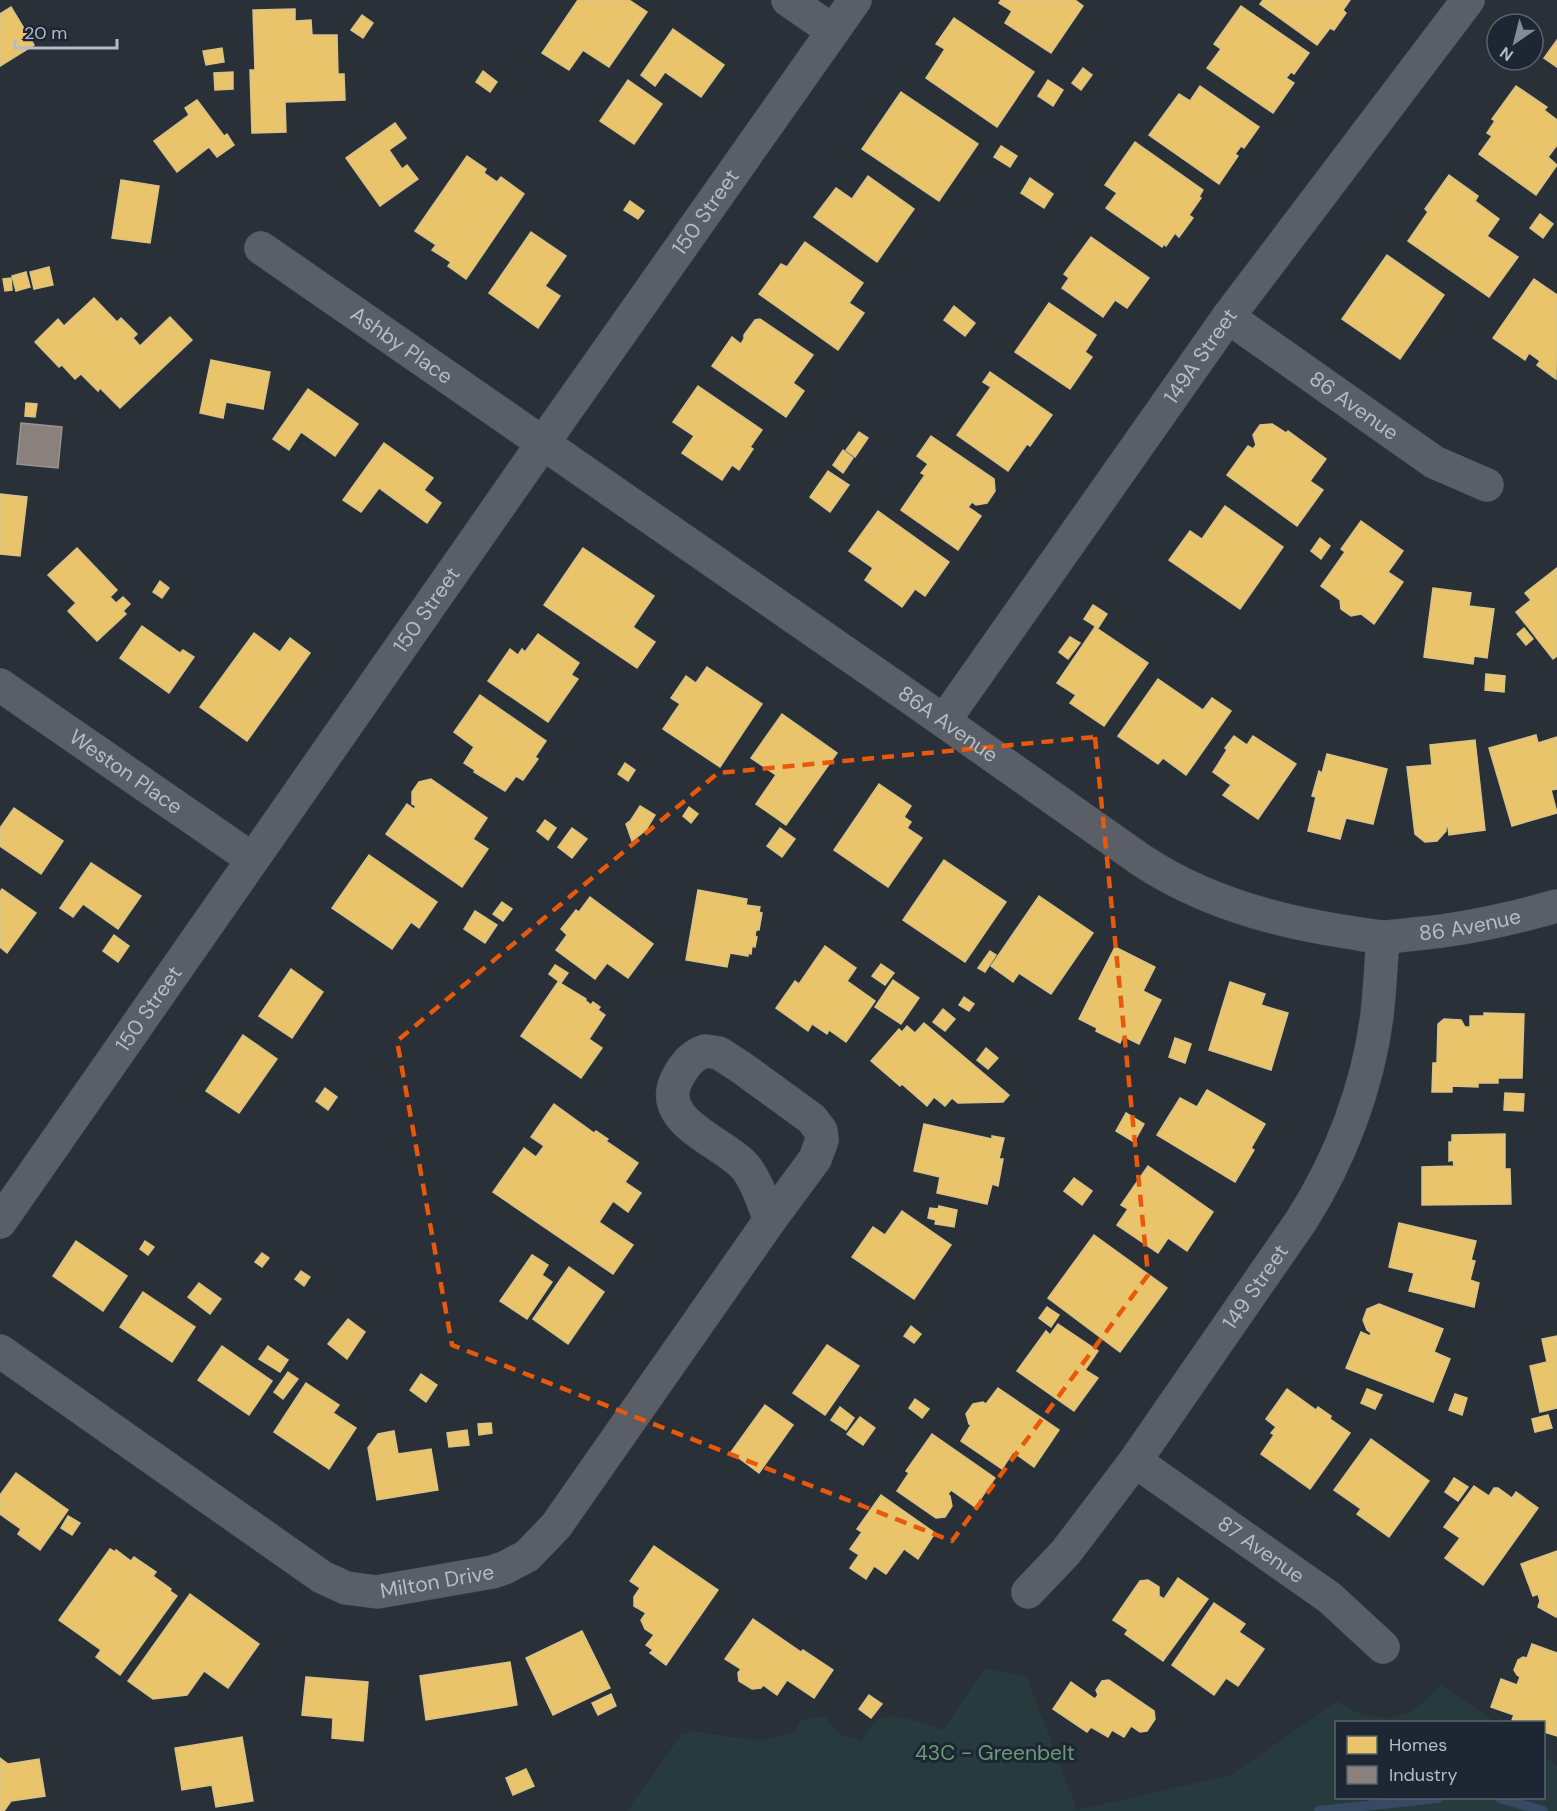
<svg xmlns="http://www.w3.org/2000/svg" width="1557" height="1811" viewBox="0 0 1557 1811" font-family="'DM Sans',sans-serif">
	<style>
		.green { fill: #273a3e }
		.homes { fill: #e9c46a; stroke: #d9c286; stroke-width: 1.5 }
		.industry { fill: #8a817c; stroke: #979393; stroke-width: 1.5 }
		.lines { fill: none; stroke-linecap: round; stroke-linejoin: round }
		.stream { stroke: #384963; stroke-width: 10 }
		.minor-casing { stroke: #484c53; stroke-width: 34 }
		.minor { stroke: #5a5e66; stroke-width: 33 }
		.marked { fill: none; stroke: #e8590c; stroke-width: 4.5; stroke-dasharray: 12 8; stroke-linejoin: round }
		.labels { text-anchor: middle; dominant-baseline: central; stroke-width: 6; stroke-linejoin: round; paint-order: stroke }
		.street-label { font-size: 21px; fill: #b4bcc9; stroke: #1d2633 }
		.park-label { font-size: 21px; fill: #6b9a76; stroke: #1d2633 }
	</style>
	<rect width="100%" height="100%" fill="#2a3038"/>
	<path class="green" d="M985,1668L1027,1677L1077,1810L1231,1775L1337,1701L1362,1715L1386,1719L1413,1711L1441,1684L1495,1722H1336V1798H1544V1757L1557,1766V1811H627L681,1735L692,1731L760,1741L794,1732L801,1720L824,1716L842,1735L861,1741C865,1736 868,1729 872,1724C887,1708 925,1723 943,1730Z"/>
	<g class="homes">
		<path d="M578,0H629L647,12L609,67L583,50L569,70L542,53Z"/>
		<path d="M1001,0H1075L1083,6L1051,53L1005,23L1012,11L999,3Z"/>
		<path d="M1263,0H1350L1343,10L1346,13L1334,30L1330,28L1317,45L1260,4Z"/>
		<path d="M1241,6L1309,53L1294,74L1291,72L1286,78L1294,83L1273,113L1207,68L1221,49L1214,44Z"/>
		<path d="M11,7L34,45L0,66V14Z"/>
		<path d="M295,9V21L311,20L312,35H337L338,74H344L345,100L285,102L286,132L252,133L250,70H255L253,10Z"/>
		<path d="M362,15L373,23L363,38L351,30Z"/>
		<path d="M954,18L1034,72L997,127L926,78L945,49L936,44Z"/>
		<path d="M673,29L724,65L701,97L665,72L655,86L641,75Z"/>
		<path d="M1557,40V67L1544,58Z"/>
		<path d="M222,48L224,62L206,65L203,51Z"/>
		<path d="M1083,68L1092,75L1081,90L1072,83Z"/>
		<path d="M483,71L497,82L490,92L476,82Z"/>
		<path d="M233,72V89L215,90L214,73Z"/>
		<path d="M628,80L662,104L634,144L600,121Z"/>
		<path d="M1048,80L1063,90L1053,106L1038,96Z"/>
		<path d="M1200,86L1259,127L1244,148L1241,146L1235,154L1238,156L1219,184L1149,135L1179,94L1190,101Z"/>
		<path d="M1516,86L1547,107L1544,110L1557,120V145L1548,157L1557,165L1536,195L1479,154L1492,136L1487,133L1495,121L1492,119Z"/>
		<path d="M901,92L978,144L939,201L862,149Z"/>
		<path d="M197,100L224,136L227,134L234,145L217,157L209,147L177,172L154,141L189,115L185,108Z"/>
		<path d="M395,123L406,138L389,150L402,169L407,165L418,179L380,206L346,158Z"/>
		<path d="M1135,142L1203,190L1199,197L1201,198L1189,215L1193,218L1179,237L1175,233L1166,246L1164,244L1162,247L1106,208L1117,193L1105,185Z"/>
		<path d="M1001,146L1017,156L1010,167L994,157Z"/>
		<path d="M467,156L486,169L484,173L497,182L501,177L524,194L466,279L448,266L451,262L432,250L436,245L415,231Z"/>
		<path d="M1449,175L1478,196L1475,201L1499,219L1487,236L1518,257L1489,297L1408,241L1428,212L1425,209Z"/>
		<path d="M868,176L914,209L877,262L814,217L836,188L852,199Z"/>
		<path d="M1030,178L1053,194L1044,208L1021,193Z"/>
		<path d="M121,180L159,186L150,243L112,238Z"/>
		<path d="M630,201L644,211L638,219L624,210Z"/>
		<path d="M1540,214L1553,224L1543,238L1530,228Z"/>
		<path d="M531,232L566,256L545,286L560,296L538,328L489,293Z"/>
		<path d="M1091,237L1149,278L1127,308L1115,300L1103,317L1062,288L1069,278L1064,274Z"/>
		<path d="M805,242L863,283L849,303L864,313L838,350L759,294L781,264L787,267Z"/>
		<path d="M1387,255L1444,295L1400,359L1342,319Z"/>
		<path d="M49,267L53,285L34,289L30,272Z"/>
		<path d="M26,272L30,287L16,291L12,276Z"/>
		<path d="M11,278L12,290L5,291L3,279Z"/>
		<path d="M1534,279L1557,295L1556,379L1537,365L1540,361L1529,353L1525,360L1493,338Z"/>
		<path d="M94,298L117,322L121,318L137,334L133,338L140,346L170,317L192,340L120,408L100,388L98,391L81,374L75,379L62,365L59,367L35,342L58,319L64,326Z"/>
		<path d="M1049,303L1096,335L1085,352L1092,357L1070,389L1015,352Z"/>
		<path d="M954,306L975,323L965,336L944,320Z"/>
		<path d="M760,319L813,355L793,383L804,391L786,417L712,366L732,337L741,344L744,339V335L755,320Z"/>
		<path d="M211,360L270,372L263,409L226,402L223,418L200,413Z"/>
		<path d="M990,372L1052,415L1030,446L1027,444L1008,471L957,435L991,387L983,382Z"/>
		<path d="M698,386L762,430L750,447L753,449L739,470L732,465L722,480L682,453L694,436L673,422Z"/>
		<path d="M308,389L358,424L335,456L301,432L289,450L273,439Z"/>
		<path d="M26,403L37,404L35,417L25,416Z"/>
		<path d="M1272,424L1286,433L1288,431L1326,459L1310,481L1323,490L1297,526L1227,475L1248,446L1253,449L1256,445L1253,435L1260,425Z"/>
		<path d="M859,432L868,438L855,457L846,450Z"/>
		<path d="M931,436L994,479L995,491L987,503L976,505L972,502L968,507L981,516L958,550L901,510L925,475L921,473L928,464L917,456Z"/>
		<path d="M384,443L433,478L424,490L441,503L427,523L379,488L361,512L343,500Z"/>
		<path d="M843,450L853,458L843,473L833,465Z"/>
		<path d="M828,471L849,485L830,512L810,497Z"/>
		<path d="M0,494L27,497L20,556L0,554Z"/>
		<path d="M1225,506L1283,547L1240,609L1169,560L1190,531L1202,539Z"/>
		<path d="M878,511L949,562L925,596L915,589L902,607L865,580L873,568L849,551Z"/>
		<path d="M1361,521L1403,551L1388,572L1403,582L1374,624L1361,614L1351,616L1341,609L1340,600L1321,586L1345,552L1341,549Z"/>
		<path d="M1320,538L1330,546L1321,559L1311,551Z"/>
		<path d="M77,548L117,590L110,597L116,603L123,597L130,604L123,611L126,614L97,641L68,611L76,603L48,575Z"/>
		<path d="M583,548L654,596L633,627L655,642L637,668L544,605Z"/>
		<path d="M1557,568V656L1553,659L1516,612L1531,600L1525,593Z"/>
		<path d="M160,581L169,588L162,598L153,592Z"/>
		<path d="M1433,588L1471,593L1469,606L1494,609L1487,658L1474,656L1473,664L1424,657Z"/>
		<path d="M1093,605L1107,614L1098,628L1084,619Z"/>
		<path d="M142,626L180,653L183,650L194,657L169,693L120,658Z"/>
		<path d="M1095,627L1148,663L1104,726L1070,703L1076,695L1057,683Z"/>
		<path d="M1524,628L1533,639L1526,645L1517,634Z"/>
		<path d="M254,633L280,652L290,638L310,653L247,741L200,707Z"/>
		<path d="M538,634L579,663L571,675L578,679L548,722L488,681L510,649L518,655L522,649L525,652Z"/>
		<path d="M1070,637L1080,643L1068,659L1059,652Z"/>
		<path d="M707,667L762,704L720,767L663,729L680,704L671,698L686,676L696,683Z"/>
		<path d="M1486,674L1505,676L1504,692L1485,690Z"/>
		<path d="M1158,679L1203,710L1212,698L1231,711L1186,775L1163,758L1158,764L1118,736Z"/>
		<path d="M480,695L546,741L535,757L538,759L523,780L516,776L505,791L474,772L475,770L464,763L474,747L454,732Z"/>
		<path d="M782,714L837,753L786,825L756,804L776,775L751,758Z"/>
		<path d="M1536,735L1538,743L1557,737V789L1551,790L1557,813L1512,826L1489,748Z"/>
		<path d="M1234,736L1247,745L1253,736L1296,764L1258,819L1223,795L1231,785L1213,772L1227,750L1225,748Z"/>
		<path d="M1475,740L1485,830L1449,835L1448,827H1446V831L1437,841L1425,842L1415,834L1407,767L1432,765L1430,745Z"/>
		<path d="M1327,754L1387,769L1373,824L1346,818L1340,839L1308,831L1316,797L1312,796L1319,771L1322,773Z"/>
		<path d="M625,763L635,770L628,781L618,774Z"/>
		<path d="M431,779L487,818L473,839L488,849L462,887L386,834L407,804L414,809L416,806L412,804V792L419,782Z"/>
		<path d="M879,784L911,806L904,817L911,822L907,828L922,838L888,887L834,850Z"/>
		<path d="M640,806L655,815L646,830L632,841L626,824L631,820Z"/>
		<path d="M689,807L698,814L691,823L683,816Z"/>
		<path d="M14,808L63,841L41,874L0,846V828Z"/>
		<path d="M545,820L556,828L548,840L537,831Z"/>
		<path d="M572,828L587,839L572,858L558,847Z"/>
		<path d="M780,828L795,839L782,857L767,846Z"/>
		<path d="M369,855L437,902L419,928L411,922L392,949L332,908Z"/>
		<path d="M944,860L1006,902L965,962L903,920Z"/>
		<path d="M91,863L141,896L118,929L83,904L73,917L60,908Z"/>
		<path d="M2,889L36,913L7,953L0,947V892Z"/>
		<path d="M698,890L747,899L746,905L760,907L759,912L762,913L759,930H756L755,936L757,937L755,947L752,946L751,954L748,953V956L730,953L727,967L686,960Z"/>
		<path d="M1039,896L1093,933L1051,994L1019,973L1013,982L991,966Z"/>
		<path d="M590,897L653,944L628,978L607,963L595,979L556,950L567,935L561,929L576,910L579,912Z"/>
		<path d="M502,902L512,909L503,921L493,914Z"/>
		<path d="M475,911L497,925L485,943L464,929Z"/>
		<path d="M114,935L129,946L118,962L103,951Z"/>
		<path d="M825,946L856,968L847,981L875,1001L846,1042L829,1030L827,1034L812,1024L808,1031L776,1008L795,981L799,984Z"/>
		<path d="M1115,947L1155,967L1143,991L1161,1000L1139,1044L1123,1036L1120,1043L1096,1031L1097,1028L1079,1019Z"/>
		<path d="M990,951L996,955L985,972L978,968Z"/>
		<path d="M881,964L894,973L885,985L872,976Z"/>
		<path d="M555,965L568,973L561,983L549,974Z"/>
		<path d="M291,969L323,992L292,1038L259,1016Z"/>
		<path d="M893,980L919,998L901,1024L875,1007Z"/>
		<path d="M558,982L586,999L585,1000L591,1005L593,1002L600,1007L598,1010L605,1015L589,1039L602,1048L581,1078L521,1036Z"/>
		<path d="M1230,982L1265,994L1261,1005L1288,1013L1271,1070L1209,1050Z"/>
		<path d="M964,997L974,1004L969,1011L959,1005Z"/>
		<path d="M943,1009L955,1019L945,1031L933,1022Z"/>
		<path d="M1484,1013L1524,1014L1522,1078H1498V1083H1478V1087L1452,1086V1092H1432L1433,1063H1437L1438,1024L1444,1019L1461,1020L1465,1027H1470V1016H1484Z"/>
		<path d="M924,1023L1009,1095L1003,1102L958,1103L952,1098L945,1106L934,1097L927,1106L902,1084L900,1086L871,1061L899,1029L902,1032L907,1026L915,1033Z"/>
		<path d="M243,1035L277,1059L239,1113L206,1091Z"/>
		<path d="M1175,1038L1191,1044L1185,1063L1169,1057Z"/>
		<path d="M986,1048L998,1058L988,1069L977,1060Z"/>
		<path d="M325,1088L337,1097L328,1110L316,1101Z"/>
		<path d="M1207,1090L1265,1124L1251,1148L1254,1150L1235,1182L1157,1135L1180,1098L1197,1107Z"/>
		<path d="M1505,1093L1524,1094L1523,1111L1504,1110Z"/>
		<path d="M554,1104L594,1133L596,1131L608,1139L606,1141L638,1163L625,1182L641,1193L628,1212L613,1201L599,1222L633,1245L613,1274L493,1192L524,1148L536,1157L544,1146L531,1137Z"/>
		<path d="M1126,1113L1144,1124L1134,1142L1116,1131Z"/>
		<path d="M924,1124L992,1139V1136L1004,1138L999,1159H1003L998,1186L992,1184L987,1204L937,1193L940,1177L914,1171Z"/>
		<path d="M1505,1134V1169H1510L1511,1204L1422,1205V1167L1454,1166L1453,1160L1449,1161V1142H1452V1135Z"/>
		<path d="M1148,1166L1213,1212L1187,1251L1168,1238L1158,1253L1117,1225L1128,1209L1121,1205Z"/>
		<path d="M1074,1178L1092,1191L1082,1205L1064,1191Z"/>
		<path d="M939,1206L957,1210L954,1227L935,1224L936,1220L928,1218L930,1208L938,1209Z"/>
		<path d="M902,1211L951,1245L914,1299L852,1257L873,1227L885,1235Z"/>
		<path d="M1399,1223L1476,1241L1471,1260L1475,1261L1470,1280L1479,1283L1474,1307L1409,1291L1414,1273L1389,1267Z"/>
		<path d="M1094,1235L1167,1288L1120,1352L1048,1298Z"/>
		<path d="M76,1241L127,1276L103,1311L53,1276Z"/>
		<path d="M145,1241L154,1247L148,1255L140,1249Z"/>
		<path d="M262,1253L269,1258L262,1267L255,1262Z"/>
		<path d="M532,1255L548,1265L542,1275L552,1282L527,1319L500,1301Z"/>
		<path d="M569,1267L604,1292L568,1344L533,1319Z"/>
		<path d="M301,1271L310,1277L304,1286L295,1279Z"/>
		<path d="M199,1283L221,1299L210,1314L188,1297Z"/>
		<path d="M143,1292L195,1327L172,1362L120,1327Z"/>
		<path d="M1379,1304L1443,1329L1434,1352L1450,1359L1433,1402L1346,1368L1361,1332L1370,1336L1371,1333L1367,1330L1363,1320L1367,1309Z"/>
		<path d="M1047,1307L1059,1315L1051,1327L1039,1318Z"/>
		<path d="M348,1319L365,1332L347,1359L328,1344Z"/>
		<path d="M1058,1324L1098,1351L1085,1370L1098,1378L1074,1411L1017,1371L1046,1331L1050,1335Z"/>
		<path d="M911,1326L921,1334L914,1343L904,1336Z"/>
		<path d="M1557,1336V1408L1540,1412L1530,1366L1547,1362L1542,1339Z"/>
		<path d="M827,1345L859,1366L825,1415L793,1393Z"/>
		<path d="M222,1346L272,1381L249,1415L198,1380Z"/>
		<path d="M268,1346L288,1360L280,1372L259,1359Z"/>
		<path d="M288,1372L298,1379L283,1399L274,1392Z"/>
		<path d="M421,1374L437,1385L426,1402L410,1390Z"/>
		<path d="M306,1383L339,1405L333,1413L356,1428L329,1469L274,1432Z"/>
		<path d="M998,1388L1059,1430L1034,1467L1013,1452L1002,1469L961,1441L971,1425L969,1424L966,1414L973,1404L983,1402L986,1404Z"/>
		<path d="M1287,1389L1316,1410L1318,1407L1331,1416L1330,1419L1350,1433L1310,1489L1261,1454L1274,1435L1271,1433L1276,1427L1266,1419Z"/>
		<path d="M1367,1389L1382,1395L1375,1409L1361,1403Z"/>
		<path d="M1455,1394L1467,1398L1462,1415L1449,1410Z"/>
		<path d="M915,1399L929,1409L922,1418L909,1408Z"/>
		<path d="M765,1405L793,1425L759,1473L731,1452Z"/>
		<path d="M840,1407L854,1418L846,1430L831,1420Z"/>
		<path d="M1548,1415L1552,1428L1535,1432L1532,1419Z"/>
		<path d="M860,1417L875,1428L863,1445L847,1434Z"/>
		<path d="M491,1423L492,1433L479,1435L478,1424Z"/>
		<path d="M467,1430L469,1445L449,1447L447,1433Z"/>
		<path d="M394,1431L398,1454L431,1449L438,1490L377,1500L368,1448L378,1434Z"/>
		<path d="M932,1434L995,1478L975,1507L951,1490L948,1494L950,1496L952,1506L945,1517L936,1518L897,1491L909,1473L906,1471Z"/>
		<path d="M1371,1439L1429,1481L1389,1537L1357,1514L1361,1509L1334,1490Z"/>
		<path d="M16,1473L68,1510L40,1550L18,1534L21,1529L0,1514V1495Z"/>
		<path d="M1454,1478L1468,1487L1458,1501L1445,1492Z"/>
		<path d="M1474,1486L1489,1496L1494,1488H1498L1512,1498L1516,1492L1538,1508L1483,1585L1445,1558L1460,1538L1444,1527Z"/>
		<path d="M881,1495L935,1533L918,1559L904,1549L886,1574L874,1566L866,1579L850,1568L859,1555L850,1549L862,1532L857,1529Z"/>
		<path d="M68,1516L80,1523L72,1535L61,1528Z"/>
		<path d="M654,1546L718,1590L666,1665L650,1653L653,1650L646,1645L654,1635L645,1629L641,1620L646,1613L634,1606V1597L640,1588L630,1581Z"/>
		<path d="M110,1549L115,1552L116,1550L131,1561L134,1557L156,1572L153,1576L171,1589L170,1591L177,1596L120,1675L96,1657L101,1650L59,1620Z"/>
		<path d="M1557,1551V1615L1556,1617L1538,1607L1540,1601L1538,1594L1533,1596L1521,1564Z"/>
		<path d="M1178,1578L1208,1599L1163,1661L1125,1634L1128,1630L1113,1620L1140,1581L1148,1580L1159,1587V1596L1164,1599Z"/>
		<path d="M190,1594L259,1644L228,1688L204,1671L187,1695L153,1699L128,1681Z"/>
		<path d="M1214,1603L1245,1624L1239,1632L1264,1649L1238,1686L1226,1678L1214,1695L1172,1665Z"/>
		<path d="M753,1619L801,1652L803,1650L833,1670L814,1698L787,1680L777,1695L763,1685L761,1688L752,1689L739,1681L738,1673L741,1669L725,1659Z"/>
		<path d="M582,1631L610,1688L553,1715L526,1658Z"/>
		<path d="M1532,1644L1557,1653V1736L1544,1732V1722H1517L1512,1720L1514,1715L1491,1707L1501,1679L1517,1685L1520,1677L1517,1675L1514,1670L1518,1660L1523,1657L1527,1658Z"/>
		<path d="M510,1662L517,1705L426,1720L420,1676Z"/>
		<path d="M306,1677L368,1682L363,1741L332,1738L333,1718L302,1715Z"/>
		<path d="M1109,1680L1154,1711L1155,1719L1147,1731L1140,1732L1131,1726L1124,1737L1112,1730L1108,1737L1091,1727L1087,1732L1053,1709L1071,1682L1095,1699L1098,1695L1096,1690L1102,1681Z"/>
		<path d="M611,1694L616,1706L598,1715L592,1703Z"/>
		<path d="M869,1695L882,1704L871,1718L859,1709Z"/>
		<path d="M242,1737L253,1801L216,1807L212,1785L182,1790L175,1748Z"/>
		<path d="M0,1758L8,1764L39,1759L45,1796L11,1801L4,1811H0Z"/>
		<path d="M526,1769L534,1786L513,1795L506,1778Z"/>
	</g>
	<path class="industry" d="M21,423L62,427L58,468L17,464Z"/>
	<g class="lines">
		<g class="stream">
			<path d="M1500,1798L1543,1811"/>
			<path d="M1319,1811L1438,1798"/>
		</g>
		<g class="minor-casing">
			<g id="minor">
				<path d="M788,0L833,31"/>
				<path id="s1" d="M261,248L908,696L1141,860C1201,900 1270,920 1341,931C1355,933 1369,936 1382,937C1392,937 1404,935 1414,934C1463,930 1510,919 1557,906"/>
				<path id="s2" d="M1228,317L1434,462L1487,485"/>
				<path id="s3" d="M0,685L252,859"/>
				<path id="s4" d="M944,721L1228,317L1468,0"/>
				<path d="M705,1051L719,1053L742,1068L812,1119L821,1131L822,1140L815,1159L770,1220C763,1203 758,1184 747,1169C725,1141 651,1122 679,1075C685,1064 692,1055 705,1051Z"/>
				<path id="s5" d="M0,1222L543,443L855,0"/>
				<path id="s6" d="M0,1351L322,1577L346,1588L377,1592L492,1572L504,1568L527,1556L556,1526L770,1220"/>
				<path id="s7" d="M1135,1461L1330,1598L1383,1647"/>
				<path id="s8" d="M1028,1592L1066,1552L1135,1461L1301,1221C1340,1160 1368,1087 1377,1015C1380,989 1381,963 1383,937"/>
			</g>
		</g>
		<use href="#minor" class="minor"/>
	</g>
	<path class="marked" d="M1095,737L1148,1275L952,1541L452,1345L397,1041L718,773Z"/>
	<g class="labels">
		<g class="street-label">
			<text stroke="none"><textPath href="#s5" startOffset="1232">150 Street</textPath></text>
			<text stroke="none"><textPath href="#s1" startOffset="171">Ashby Place</textPath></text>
			<text stroke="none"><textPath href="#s4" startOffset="446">149A Street</textPath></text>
			<text stroke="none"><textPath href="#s2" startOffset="154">86 Avenue</textPath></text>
			<text stroke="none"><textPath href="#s5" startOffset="746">150 Street</textPath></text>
			<text stroke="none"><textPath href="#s1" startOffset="836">86A Avenue</textPath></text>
			<text stroke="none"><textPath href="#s3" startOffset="153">Weston Place</textPath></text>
			<text stroke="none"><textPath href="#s1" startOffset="1416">86 Avenue</textPath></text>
			<text stroke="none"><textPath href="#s5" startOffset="260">150 Street</textPath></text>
			<text stroke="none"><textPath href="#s8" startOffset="381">149 Street</textPath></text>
			<text stroke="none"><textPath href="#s7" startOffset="154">87 Avenue</textPath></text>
			<text stroke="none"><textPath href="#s6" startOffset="512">Milton Drive</textPath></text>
		</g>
		<g class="park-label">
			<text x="995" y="1753">43C - Greenbelt</text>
		</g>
	</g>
	<rect x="1335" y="1721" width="210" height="78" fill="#1d2633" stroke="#59626f" stroke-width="1.5"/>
	<rect x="1347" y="1736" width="30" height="18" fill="#e9c46a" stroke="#59626f" stroke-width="1.5"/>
	<text x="1389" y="1751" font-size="18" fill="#b4bcc9">Homes</text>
	<rect x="1347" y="1766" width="30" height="18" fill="#8a817c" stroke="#59626f" stroke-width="1.5"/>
	<text x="1389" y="1781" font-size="18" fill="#b4bcc9">Industry</text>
	<g transform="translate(1515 42) rotate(215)"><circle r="28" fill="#1d2633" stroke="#59626f" stroke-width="1.5"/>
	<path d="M0-4.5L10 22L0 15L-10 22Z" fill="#848b96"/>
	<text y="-9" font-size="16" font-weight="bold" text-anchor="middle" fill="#b4bcc9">N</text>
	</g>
	<path d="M15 39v9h102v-9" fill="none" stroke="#b4bcc9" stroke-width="3"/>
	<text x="24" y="39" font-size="18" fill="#b4bcc9" stroke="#1d2633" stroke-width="4.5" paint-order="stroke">20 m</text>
</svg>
